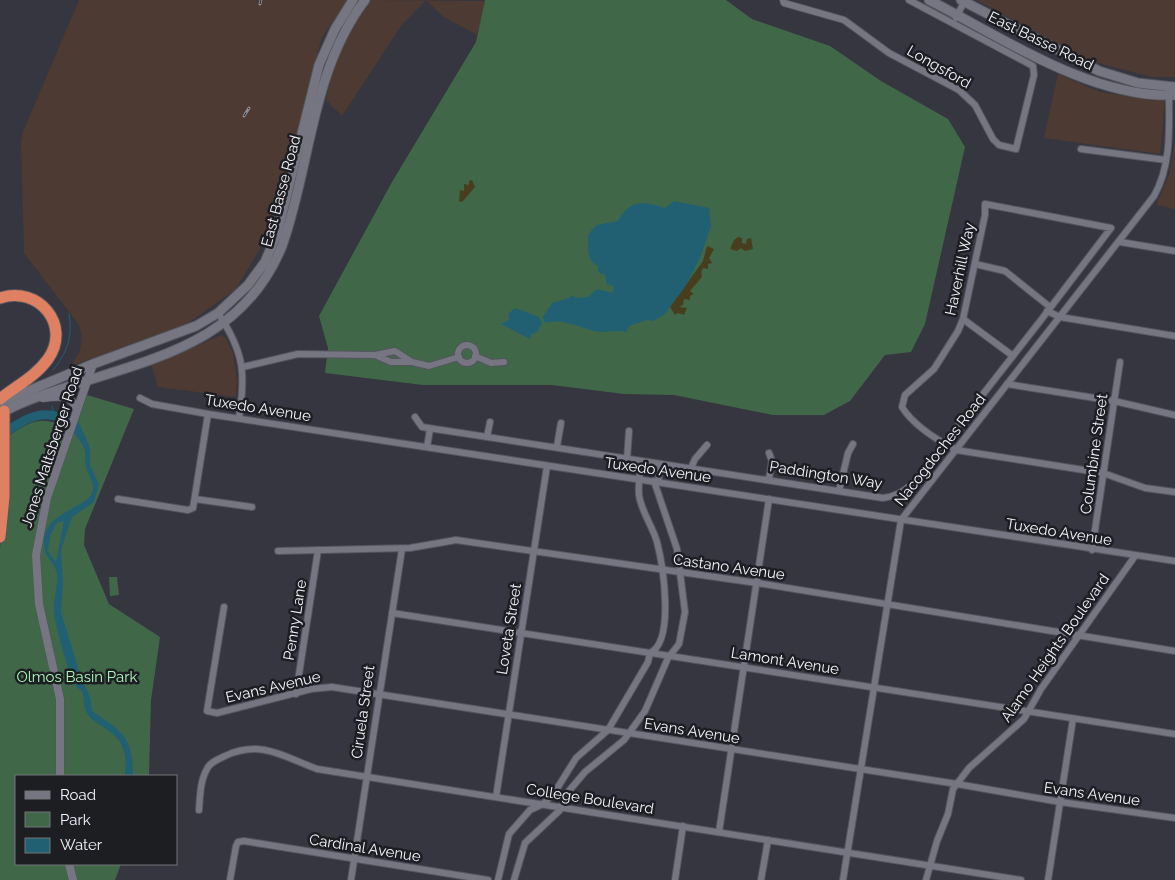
<svg xmlns="http://www.w3.org/2000/svg" width="1175" height="880" viewBox="0 0 1175 880" font-family="Raleway,sans-serif">
	<style>
		.commercial { fill: #4d3a32 }
		.green { fill: #416749 }
		.sand { fill: #473e1e }
		.water { fill: #216073; fill-rule: evenodd }
		.lines { fill: none; stroke-linecap: round; stroke-linejoin: round }
		.stream { stroke: #216073; stroke-width: 1 }
		.river { stroke: #216073; stroke-width: 9 }
		.minor-casing { stroke: #54555d; stroke-width: 8 }
		.tertiary-casing { stroke: #54555d; stroke-width: 9 }
		.secondary-casing { stroke: #54555d; stroke-width: 11 }
		.motorway-casing { stroke: #54555d; stroke-width: 13 }
		.minor { stroke: #757682; stroke-width: 6 }
		.tertiary { stroke: #757682; stroke-width: 8 }
		.secondary { stroke: #757682; stroke-width: 9 }
		.motorway { stroke: #de8061; stroke-width: 11 }
		.rail-casing { stroke: #8b8c95; stroke-width: 3 }
		.rail { stroke: #1d1e22; stroke-width: 1; stroke-dasharray: 4; stroke-linecap: butt }
		.labels { text-anchor: middle; dominant-baseline: central; stroke-width: 5; stroke-linejoin: round; paint-order: stroke }
		.street-label { font-size: 15px; fill: #f3f4fb; stroke: #1d1e22 }
		.park-label { font-size: 15px; fill: #a9f9b9; stroke: #1d1e22 }
	</style>
	<rect width="100%" height="100%" fill="#353640"/>
	<g class="commercial">
		<path d="M79,0H348L322,37L273,227L236,289L187,324L71,366L80,351L82,336L79,325L24,253L21,142L23,132Z"/>
		<path d="M371,0L485,1L477,35L444,17L426,0L401,26L342,116L326,100L334,65L358,17Z"/>
		<path d="M976,0H1175V77H1152L1091,61Z"/>
		<path d="M1058,74L1100,92L1165,101L1160,154L1044,138Z"/>
		<path d="M1175,141V209L1156,205L1169,175Z"/>
		<path d="M221,335L226,338L233,353L237,381L236,397L158,387L151,364L182,353Z"/>
	</g>
	<g class="green">
		<path d="M485,0H726L752,19L830,46L881,81L948,119L965,147L925,324L911,352L885,355L850,401L824,415H773L674,395L624,394L552,385H423L325,373L328,348L319,316L392,182L476,42Z"/>
		<path d="M87,395L134,409L85,529L84,545L109,604L160,637L151,700L149,776H16V864H121L115,880H0V549L7,437C34,418 45,415 74,432Z"/>
		<path d="M109,577H117L119,595L110,596Z"/>
	</g>
	<g class="sand">
		<path d="M472,180L475,187L463,201L459,202L460,190L464,191V184L469,185V181Z"/>
		<path d="M738,237L742,238V243L746,244L747,239L751,238L753,249L745,251L741,248L737,251L730,249L734,240Z"/>
		<path d="M707,246L714,249L709,258L712,263L708,264V269L703,268L701,272L702,277L690,291L694,294L690,296V300L684,299L683,305L679,307L687,308L684,315L678,313L675,315L670,307L703,261Z"/>
	</g>
	<g class="water">
		<path d="M674,201L709,208L711,226L700,258L686,285L664,315L653,321L647,320L629,326L626,332C617,330 610,332 602,332C581,330 566,317 545,323L543,317L552,303L569,298L572,295L576,298L588,297L597,289L613,293L614,286L607,284L605,275L598,272V266C585,259 589,248 588,235L596,225L618,221C631,199 641,201 665,208Z"/>
		<path d="M515,308L539,317L542,323L537,332L531,334L530,339L501,324L509,320L508,314Z"/>
		<path d="M78,421L90,448V465L99,484L94,502L72,517L61,550L63,582L61,612L80,674L90,697L92,711C123,732 133,737 133,776H125C127,750 124,741 102,726C95,722 89,718 86,711C83,705 85,698 82,692C79,686 81,692 77,687C69,679 55,623 54,612C53,599 58,586 57,574C55,561 43,559 44,540C46,509 94,508 93,488C93,481 88,474 86,467C84,461 87,454 84,448C82,443 77,437 74,433ZM64,521L56,562L48,551L50,536L57,523Z"/>
	</g>
	<g class="lines">
		<g class="stream">
			<path d="M53,370C67,353 73,337 69,314"/>
			<path d="M52,406L54,415"/>
		</g>
		<path class="river" d="M0,436C26,417 49,403 77,429"/>
		<g class="minor-casing">
			<g id="minor">
				<path d="M783,0L784,3L844,20L889,53L959,90L975,105L993,139L999,145L1016,149L1034,75L1033,66L909,0"/>
				<path d="M956,18L965,0"/>
				<path d="M1081,149L1166,160"/>
				<path d="M1120,242L1175,251"/>
				<path d="M975,264L1005,271L1050,307"/>
				<path d="M1047,311L1060,317L1175,336"/>
				<path d="M218,313C244,352 246,373 239,418"/>
				<path d="M963,319L1013,356"/>
				<circle cx="467" cy="354" r="9"/>
				<path d="M475,356L491,363L504,362"/>
				<path d="M412,362L395,351L375,355L391,362H412L429,366L459,357"/>
				<path d="M243,367L298,354L375,355"/>
				<path d="M1007,384L1114,401L1175,415"/>
				<path d="M140,398L152,404L208,414L1175,561"/>
				<path d="M415,417L422,427C576,450 730,473 883,498C913,495 926,465 944,444L1041,320L1111,228L985,204V215L963,319L958,331L934,369L905,395L902,407C913,425 937,440 956,450L1103,473L1145,488L1175,492"/>
				<path d="M487,437L490,422"/>
				<path d="M557,446L561,423"/>
				<path d="M427,447L430,429"/>
				<path d="M627,459L629,431"/>
				<path d="M691,468L695,459L707,445"/>
				<path d="M769,479L772,461L769,453"/>
				<path d="M658,482L661,464"/>
				<path d="M839,491L848,453L853,444"/>
				<path d="M118,499L188,510L193,508L208,414"/>
				<path d="M195,499L252,507"/>
				<path d="M1092,550L1120,362"/>
				<path d="M278,551L410,548L456,540L757,583L1175,651"/>
				<path d="M224,607L207,711L217,713L311,689L332,687L957,784L1060,802L1175,818"/>
				<path d="M392,613L1175,734"/>
				<path d="M296,694L318,550"/>
				<path d="M496,797L547,466"/>
				<path d="M199,810C200,797 200,781 207,769C210,762 219,759 225,756C261,739 284,757 317,769L1021,880"/>
				<path d="M719,832L769,499"/>
				<path d="M230,880L236,846L238,842L244,841L488,880"/>
				<path d="M351,880L402,549"/>
				<path d="M498,880L509,834L530,810L543,804L553,795L576,758L608,730L648,662L650,653C675,641 663,565 657,542C653,527 641,511 639,495C638,484 640,472 641,461"/>
				<path d="M514,880L525,843L560,810L568,792L585,772L624,740L645,711L668,658L679,644L685,612L677,549L654,481"/>
				<path d="M675,880L683,826"/>
				<path d="M761,880L768,840"/>
				<path d="M843,880L901,520L1154,196C1172,164 1169,127 1169,91"/>
				<path d="M926,880L937,841L948,814L953,789L969,768L1024,719L1041,689L1135,556"/>
				<path d="M1048,880L1073,719"/>
			</g>
		</g>
		<g class="tertiary-casing">
			<g id="tertiary">
				<path d="M43,398C57,396 71,394 77,409"/>
				<path d="M60,776V699L39,604L36,555L47,498L93,364"/>
				<path d="M69,864L73,880"/>
			</g>
		</g>
		<g class="secondary-casing">
			<g id="secondary">
				<path d="M929,0C1001,37 1092,99 1175,95"/>
				<path d="M961,0L1099,71L1138,83L1175,87"/>
				<path d="M2,402L93,364L196,326L218,313L248,285L265,262L277,234L319,65L335,29L353,0"/>
				<path d="M0,414C21,401 44,395 67,387C155,358 243,342 282,246C311,164 311,71 365,0"/>
			</g>
		</g>
		<g class="motorway-casing">
			<g id="motorway">
				<path d="M0,298C38,285 72,325 48,359C36,376 16,386 0,399"/>
				<path d="M0,537L4,497V411"/>
			</g>
		</g>
		<use href="#minor" class="minor"/>
		<use href="#tertiary" class="tertiary"/>
		<use href="#secondary" class="secondary"/>
		<use href="#motorway" class="motorway"/>
		<g class="rail-casing">
			<g id="rail">
				<path d="M260,4L261,0"/>
				<path d="M244,116L249,108"/>
			</g>
		</g>
		<use href="#rail" class="rail"/>
	</g>
	<g class="labels">
		<g class="street-label">
			<text transform="translate(1041 41) rotate(26)">East Basse Road</text>
			<text transform="translate(939 67) rotate(30)">Longsford</text>
			<text transform="translate(281 191) rotate(-75)">East Basse Road</text>
			<text transform="translate(960 269) rotate(-78)">Haverhill Way</text>
			<text transform="translate(258 408) rotate(9)">Tuxedo Avenue</text>
			<text transform="translate(52 447) rotate(-72)">Jones Maltsberger Road</text>
			<text transform="translate(940 450) rotate(-52)">Nacogdoches Road</text>
			<text transform="translate(1094 454) rotate(-82)">Columbine Street</text>
			<text transform="translate(658 470) rotate(8)">Tuxedo Avenue</text>
			<text transform="translate(826 475) rotate(9)">Paddington Way</text>
			<text transform="translate(1059 532) rotate(9)">Tuxedo Avenue</text>
			<text transform="translate(729 567) rotate(8)">Castano Avenue</text>
			<text transform="translate(295 620) rotate(-81)">Penny Lane</text>
			<text transform="translate(509 629) rotate(-81)">Loveta Street</text>
			<text transform="translate(1055 648) rotate(-55)">Alamo Heights Boulevard</text>
			<text transform="translate(785 661) rotate(9)">Lamont Avenue</text>
			<text transform="translate(273 687) rotate(-13)">Evans Avenue</text>
			<text transform="translate(363 712) rotate(-82)">Ciruela Street</text>
			<text transform="translate(692 731) rotate(9)">Evans Avenue</text>
			<text transform="translate(1092 794) rotate(8)">Evans Avenue</text>
			<text transform="translate(590 799) rotate(9)">College Boulevard</text>
			<text transform="translate(365 848) rotate(9)">Cardinal Avenue</text>
		</g>
		<g class="park-label">
			<text x="77" y="677">Olmos Basin Park</text>
		</g>
	</g>
	<rect x="15" y="775" width="162" height="90" fill="#1d1e22" stroke="#737479"/>
	<rect x="25" y="791" width="25" height="8" fill="#757682" stroke="#737479"/>
	<text x="60" y="800" font-size="15" fill="#f3f4fb">Road</text>
	<rect x="25" y="812" width="25" height="15" fill="#416749" stroke="#737479"/>
	<text x="60" y="825" font-size="15" fill="#f3f4fb">Park</text>
	<rect x="25" y="838" width="25" height="15" fill="#216073" stroke="#737479"/>
	<text x="60" y="850" font-size="15" fill="#f3f4fb">Water</text>
</svg>
